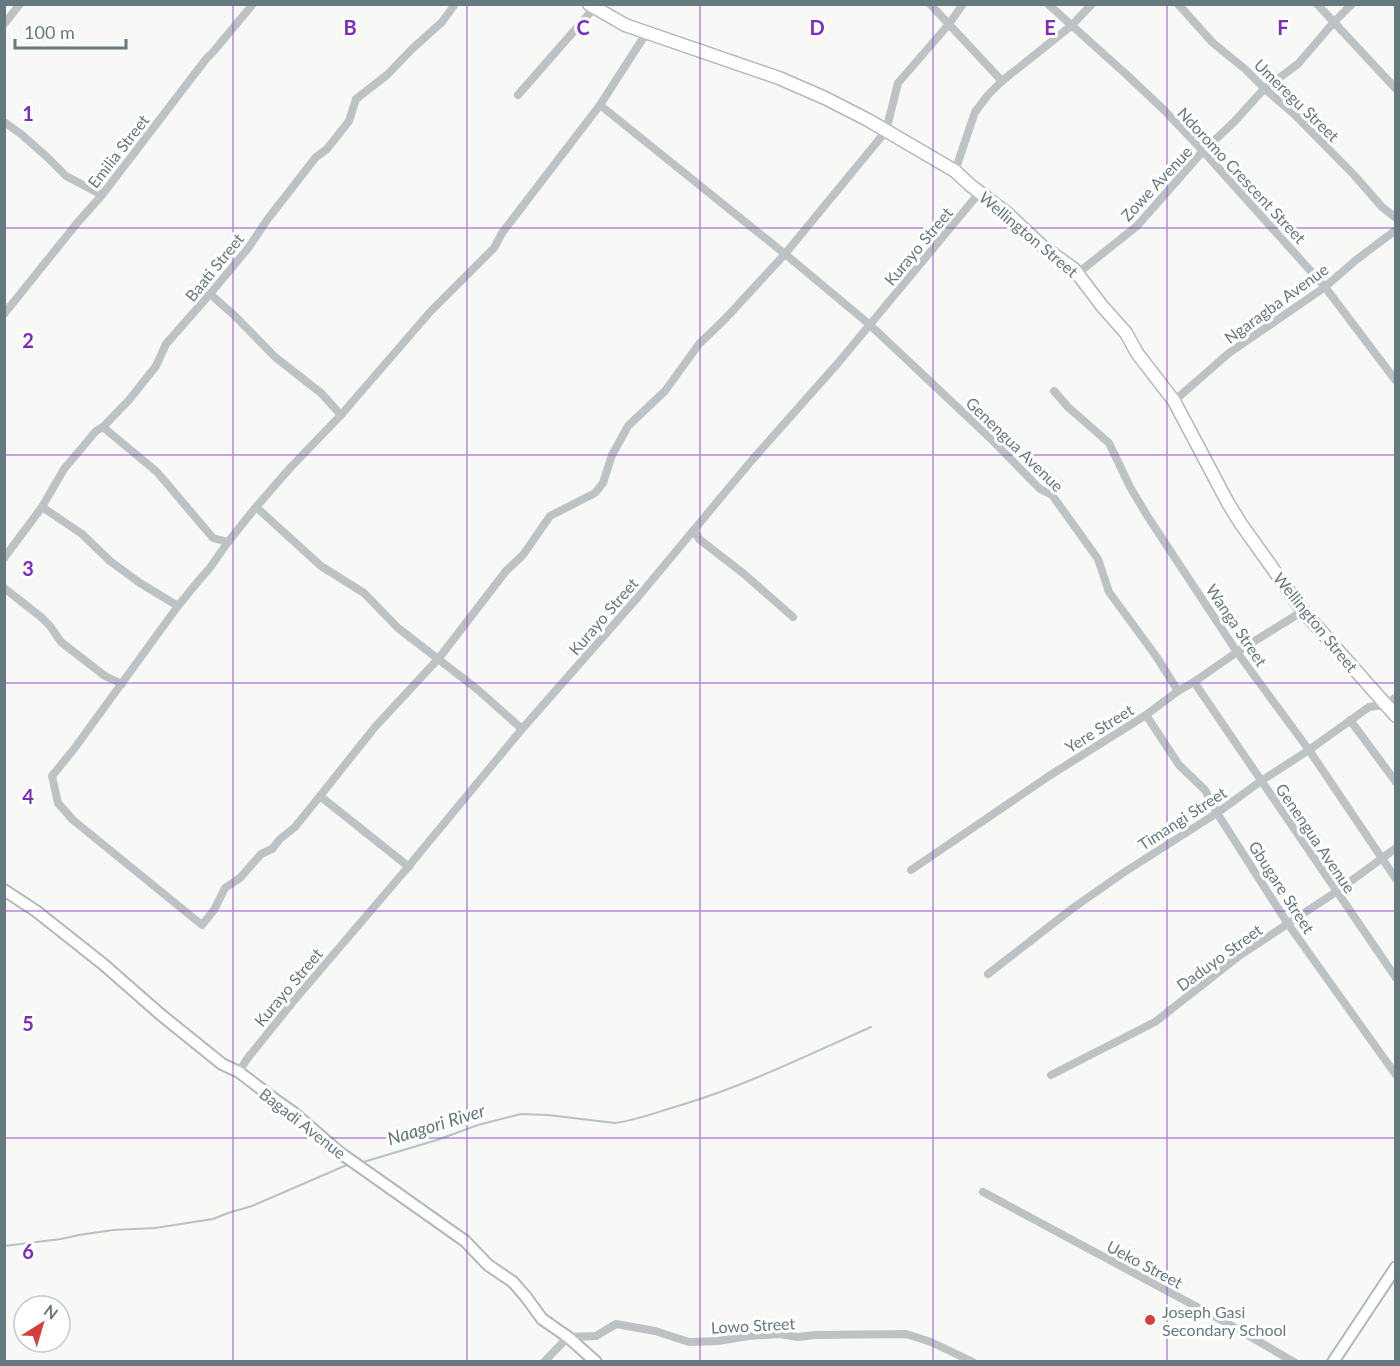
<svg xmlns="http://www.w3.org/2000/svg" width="1400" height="1366" viewBox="0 0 1400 1366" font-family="Lato,sans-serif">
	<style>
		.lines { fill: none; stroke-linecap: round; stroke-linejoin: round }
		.stream { stroke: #b4c3c3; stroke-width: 2 }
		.secondary-casing { stroke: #b0b8ba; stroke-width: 14 }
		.primary-casing { stroke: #b1b8ba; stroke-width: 15 }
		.street { stroke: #bdc3c5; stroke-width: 8 }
		.secondary { stroke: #fff; stroke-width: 10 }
		.primary { stroke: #fff; stroke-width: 12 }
		.grid { fill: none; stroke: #7b2cbf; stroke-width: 1.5; stroke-opacity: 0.55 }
		.poi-dot { fill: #d1403d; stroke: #fff; stroke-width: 2 }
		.labels { text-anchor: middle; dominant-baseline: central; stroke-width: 6; stroke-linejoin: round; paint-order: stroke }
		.street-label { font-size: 16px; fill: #66797e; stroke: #fff }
		.poi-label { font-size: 16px; fill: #66797e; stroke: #fff; text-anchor: start }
		.water-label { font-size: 18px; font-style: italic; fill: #617778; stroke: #fff }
		.grid-label { font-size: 20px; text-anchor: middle; font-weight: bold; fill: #7b2cbf; stroke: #fff; stroke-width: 6; stroke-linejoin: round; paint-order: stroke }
	</style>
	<rect width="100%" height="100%" fill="#f8f8f6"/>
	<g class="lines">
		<g class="stream">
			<path d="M360,1163L437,1140L478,1125L521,1114L548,1115L615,1123C637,1120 657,1112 678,1106C745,1086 808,1055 871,1027"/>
			<path d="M4,1246L61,1239L79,1235L113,1230L155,1228L213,1219L228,1213L252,1206L349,1164"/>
		</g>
		<g class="secondary-casing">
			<g id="secondary">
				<path d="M4,890L36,911L103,964L160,1014L222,1064L239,1072L277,1101L294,1113L339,1152L465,1241L488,1265L513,1282L526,1297L542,1319L568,1337L596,1362"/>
				<path d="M1333,1362L1396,1267"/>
			</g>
		</g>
		<g class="primary-casing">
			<path id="primary" d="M589,4L625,25L779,78L825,98L868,120L955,171L970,185L1008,214L1042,246L1074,269L1102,306L1126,333L1137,353L1174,401L1228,503L1241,524L1303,611L1396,716"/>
		</g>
		<g class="street">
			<path d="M930,4L1002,81"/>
			<path d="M1048,4L1128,76L1164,110L1203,151L1325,287L1396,381"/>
			<path d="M1178,4L1213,43L1245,69L1265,89L1295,115L1354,175L1382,207L1396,218"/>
			<path d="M1317,4L1396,89"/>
			<path d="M4,24L20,4"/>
			<path d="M518,95L595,7"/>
			<path d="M600,105L785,254L869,324L989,437L1040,489L1052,495L1098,559L1109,592L1156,656L1178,691"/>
			<path d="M4,122L21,134L47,157L66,176L102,195"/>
			<path d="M955,171L975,112L988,95L1002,81L1071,26L1092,4"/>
			<path d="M1078,273L1137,226L1203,151L1234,122L1263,90L1298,64L1334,22L1352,4"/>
			<path d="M210,294L235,316L275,357L321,393L341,415"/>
			<path d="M4,314L78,222L102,195L206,59L213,52L253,4"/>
			<path d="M1054,391L1068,407L1109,443L1130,487L1148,517L1237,652L1309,750L1396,879"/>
			<path d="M1174,401L1229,353L1325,287L1356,260L1396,230"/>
			<path d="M103,427L157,472L213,538L228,542"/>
			<path d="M42,507L82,534L110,561L140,583L178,606"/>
			<path d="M256,507L321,566L364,593L398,628L477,689L522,729"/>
			<path d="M694,530L699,539L744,574L793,617"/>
			<path d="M4,558L42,507L64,469L96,431L103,427L129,400L156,366L166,344L210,294L249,247L267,220L316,157L327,149L349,121L356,99L387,75L412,49L442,22L455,4"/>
			<path d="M4,588L41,617L50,626L61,642L105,676L122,684"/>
			<path d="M1194,682L1396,978"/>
			<path d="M1146,715L1179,765L1205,790L1217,813L1288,924L1396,1075"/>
			<path d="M1350,720L1396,782"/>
			<path d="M320,796L295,827L280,839L272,849L261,854L240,878L225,888L214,910L202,925L73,820L58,803L52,776L74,749L178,606L200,579L209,569L228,542L256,507L290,468L341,415L430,312L494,248L502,233L600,105L647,32"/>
			<path d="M409,867L320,796L375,727L439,658L506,571L523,555L550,516L595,493L603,483L612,455L628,426L665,391L699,344L725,319L785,254L886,131L898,83L949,24L963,4"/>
			<path d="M911,870L1049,776L1146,715L1178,691L1194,682L1237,652L1303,611"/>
			<path d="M988,974L1073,908L1123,873L1217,813L1261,781L1309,750L1369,707L1386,705L1396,697"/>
			<path d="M239,1072L247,1059L292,1003L403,873L522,729L638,597L752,460L838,363L980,192"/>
			<path d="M1051,1075L1155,1022L1239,956L1336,892L1396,848"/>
			<path d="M983,1192L1225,1322L1294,1362"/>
			<path d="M544,1362L568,1337L596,1336L616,1324L655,1331L689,1342L718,1341L749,1336L780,1334L798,1337L815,1335L906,1334L931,1342L973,1362"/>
		</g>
		<use href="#secondary" class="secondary"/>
		<use href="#primary" class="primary"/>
	</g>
	<path class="grid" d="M233,4V1362M467,4V1362M700,4V1362M933,4V1362M1167,4V1362M4,228H1396M4,455H1396M4,683H1396M4,911H1396M4,1138H1396"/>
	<circle class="poi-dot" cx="1150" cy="1320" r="6"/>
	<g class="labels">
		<g class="street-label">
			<text transform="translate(1297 100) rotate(44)">Umeregu Street</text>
			<text transform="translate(118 151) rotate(-52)">Emilia Street</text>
			<text transform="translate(1242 175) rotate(47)">Ndoromo Crescent Street</text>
			<text transform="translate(1156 183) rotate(-47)">Zowe Avenue</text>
			<text transform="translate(1029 234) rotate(40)">Wellington Street</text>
			<text transform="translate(918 246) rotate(-50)">Kurayo Street</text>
			<text transform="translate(214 267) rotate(-51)">Baati Street</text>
			<text transform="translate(1276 303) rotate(-36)">Ngaragba Avenue</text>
			<text transform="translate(1015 444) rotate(44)">Genengua Avenue</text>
			<text transform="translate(603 616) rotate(-49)">Kurayo Street</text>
			<text transform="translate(1316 622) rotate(51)">Wellington Street</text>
			<text transform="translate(1237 625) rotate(56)">Wanga Street</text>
			<text transform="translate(1099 728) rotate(-32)">Yere Street</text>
			<text transform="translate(1182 818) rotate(-33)">Timangi Street</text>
			<text transform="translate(1316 838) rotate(56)">Genengua Avenue</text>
			<text transform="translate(1282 887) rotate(57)">Gbugare Street</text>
			<text transform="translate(1219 957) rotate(-36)">Daduyo Street</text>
			<text transform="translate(288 987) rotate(-50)">Kurayo Street</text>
			<text transform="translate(303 1123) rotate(38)">Bagadi Avenue</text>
			<text transform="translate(1145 1264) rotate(28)">Ueko Street</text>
			<text transform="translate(753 1325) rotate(-3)">Lowo Street</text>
		</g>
		<g class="poi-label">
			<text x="1162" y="1311">Joseph Gasi<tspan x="1162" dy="18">Secondary School</tspan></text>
		</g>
		<g class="water-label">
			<text transform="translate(436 1124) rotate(-17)">Naagori River</text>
		</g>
	</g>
	<g class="grid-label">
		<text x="350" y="35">B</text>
		<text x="583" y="35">C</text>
		<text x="817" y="35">D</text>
		<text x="1050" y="35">E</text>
		<text x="1283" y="35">F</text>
		<text x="28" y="121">1</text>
		<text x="28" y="348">2</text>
		<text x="28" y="576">3</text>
		<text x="28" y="804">4</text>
		<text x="28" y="1031">5</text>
		<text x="28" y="1259">6</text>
	</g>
	<rect width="1400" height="1366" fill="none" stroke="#66797e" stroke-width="12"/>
	<g transform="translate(42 1324) rotate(37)"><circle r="28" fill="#ffffff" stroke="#c2c9cb" stroke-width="1.5"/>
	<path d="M0-4.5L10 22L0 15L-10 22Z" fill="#d1403d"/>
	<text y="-9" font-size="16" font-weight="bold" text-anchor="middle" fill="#66797e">N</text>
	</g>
	<path d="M15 39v9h111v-9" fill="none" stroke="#66797e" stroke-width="3"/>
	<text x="24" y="39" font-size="18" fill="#66797e" stroke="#ffffff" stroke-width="4.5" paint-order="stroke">100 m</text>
</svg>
